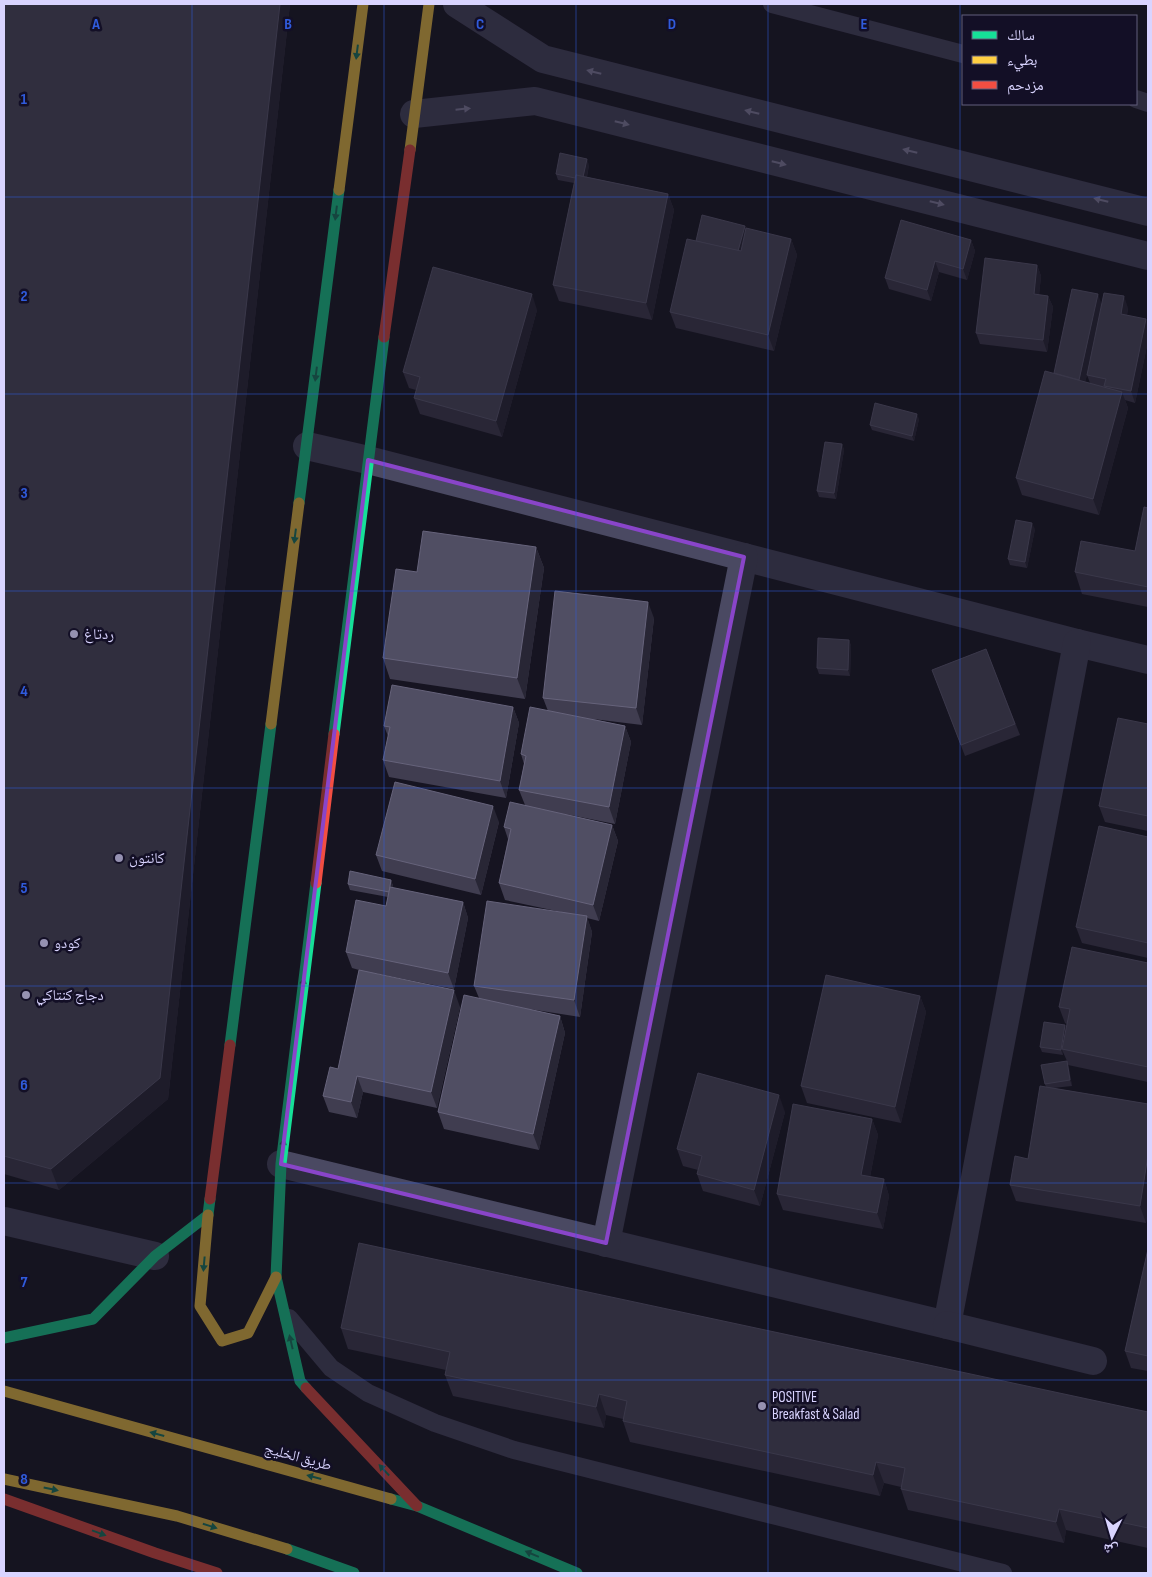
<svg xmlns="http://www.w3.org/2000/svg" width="1152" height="1577" viewBox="0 0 1152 1577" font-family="'Sofia Sans Condensed','Noto Naskh Arabic',sans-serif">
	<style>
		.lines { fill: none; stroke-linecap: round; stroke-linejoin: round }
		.lane { stroke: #4a4962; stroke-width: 18 }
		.street { stroke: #4a4962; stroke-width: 28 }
		.fast { stroke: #16e098; stroke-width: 11 }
		.slow { stroke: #ffcf43; stroke-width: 11 }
		.jam { stroke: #f24e42; stroke-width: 11 }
		.wall { fill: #403d50; fill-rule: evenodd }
		.shaded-wall { fill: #282635 }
		.building { fill: #504e63; stroke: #66637b }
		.oneway { fill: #158265 }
		.oneway2 { fill: #928eb0 }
		.marked { fill: none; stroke: #8945c9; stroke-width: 4; stroke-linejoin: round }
		.grid { fill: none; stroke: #305bdc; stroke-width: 1; stroke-opacity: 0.55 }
		.poi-dot { fill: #9591b1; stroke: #130f26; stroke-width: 2 }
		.labels { text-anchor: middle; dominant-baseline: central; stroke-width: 5; stroke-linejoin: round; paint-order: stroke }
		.poi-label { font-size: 15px; fill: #d9d4ff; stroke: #130f26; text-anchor: start }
		.street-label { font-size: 15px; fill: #d9d4ff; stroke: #130f26 }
		.grid-label { font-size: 16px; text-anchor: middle; font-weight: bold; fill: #305bdc; stroke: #130f26; stroke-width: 5; stroke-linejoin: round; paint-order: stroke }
	</style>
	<rect width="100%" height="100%" fill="#161421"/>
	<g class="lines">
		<g class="lane">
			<path d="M772,4L963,54"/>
			<path d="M1136,99L1148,103"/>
			<path d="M289,1318L331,1368L368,1393L435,1423L514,1450L1003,1573"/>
		</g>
		<g class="street">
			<path d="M457,4L543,59L1148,212"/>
			<path d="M414,114L535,101L1148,256"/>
			<path d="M307,446L368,460L1077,643L1148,660"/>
			<path d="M281,1164L947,1325L1077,643"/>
			<path d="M4,1221L155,1256"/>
			<path d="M606,1243L744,557"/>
			<path d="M947,1325L1093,1361"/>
		</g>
		<g class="fast">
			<path d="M299,503L339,190"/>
			<path d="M334,734L384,337"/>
			<path d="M230,1045L271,724"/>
			<path d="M4,1338L93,1319L155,1256L208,1215L210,1199"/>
			<path d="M306,1388L300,1381L276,1277L281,1164L316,883"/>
			<path d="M391,1499L417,1506L577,1573"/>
			<path d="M287,1549L354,1573"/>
		</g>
		<g class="slow">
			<path d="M410,150L429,4"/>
			<path d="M339,190L363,4"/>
			<path d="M271,724L299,503"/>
			<path d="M208,1215L200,1306L222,1341L248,1333L276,1277"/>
			<path d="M4,1391L391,1499"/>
			<path d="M4,1479L177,1516L287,1549"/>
		</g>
		<g class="jam">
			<path d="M384,337L410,150"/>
			<path d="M316,883L334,734"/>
			<path d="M210,1199L230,1045"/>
			<path d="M306,1388L417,1506"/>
			<path d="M4,1499L155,1553L217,1573"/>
		</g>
	</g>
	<g class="wall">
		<path d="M4,4H290L168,1099L59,1190L4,1174Z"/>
		<path d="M589,165L587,177L668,194L674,210L652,320L559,301L553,285L574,183L558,180L556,174Z"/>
		<path d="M745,226L746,229L791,239L797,255L774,351L676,328L670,312Z"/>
		<path d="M971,240L975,251L967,280L939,272L931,301L889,289L885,278Z"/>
		<path d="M1037,265L1041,276L1039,295L1048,296L1053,307L1047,352L980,344L976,333Z"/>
		<path d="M1102,305L1128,308L1127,315L1148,324V341L1135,403L1125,400L1128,408L1099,515L1022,495L1016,478L1054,373ZM1087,375L1090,383L1085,382Z"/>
		<path d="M537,310L502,437L420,414L414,398L416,390L409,388L403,372Z"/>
		<path d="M919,419L914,441L872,430L870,425Z"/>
		<path d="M842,444L844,450L836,499L819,497L817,491Z"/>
		<path d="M1148,508V607L1082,594L1075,572L1135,551Z"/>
		<path d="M1035,529L1027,568L1010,565L1008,559Z"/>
		<path d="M536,547L544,568L525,699L390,679L383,658L417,572Z"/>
		<path d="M654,618L642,725L593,719L625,726L631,742L615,824L565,814L612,825L618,841L599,921L587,918L592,932L580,1017L529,1009L560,1016L565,1033L539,1150L444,1129L438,1112L479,998L474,986L561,912L505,900L499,883L508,839L504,827L525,805L519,790L524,764L521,754L548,711L543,698Z"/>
		<path d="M849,640L851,646L850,676L819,674L817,668Z"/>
		<path d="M986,649L1020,735L965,756L932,670Z"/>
		<path d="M513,707L519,723L506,798L389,777L383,760L388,736L384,726Z"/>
		<path d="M1148,724V831L1105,822L1099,806Z"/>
		<path d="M499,822L481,895L382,871L376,855Z"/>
		<path d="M1148,837V958L1082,943L1076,927Z"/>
		<path d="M391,880L393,886V888L463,902L468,918L454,989L374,973L460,1007L437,1108L363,1092L357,1118L329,1112L323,1096L338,1069L359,970L352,968L346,952L386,906L388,897L350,890L348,884Z"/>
		<path d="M1148,963V1082L1068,1065L1072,1086L1053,1088L1148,1104V1209L1146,1223L1016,1201L1010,1185L1028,1159L1046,1087L1045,1084L1067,1061L1063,1052V1055L1042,1052L1040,1047L1065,1025L1066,1030L1067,1024L1065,1023L1059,1007Z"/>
		<path d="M920,996L926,1012L901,1123L807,1103L801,1086Z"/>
		<path d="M785,1112L760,1206L703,1191L697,1174L698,1170L683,1166L677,1149Z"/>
		<path d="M872,1119L878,1135L870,1177L884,1179L889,1196L883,1229L783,1210L777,1194Z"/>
		<path d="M1148,1249V1371L1131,1368L1125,1351Z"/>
		<path d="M341,1328L1148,1412V1548L1066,1530L1064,1543L908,1510L901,1489V1487L884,1483L880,1496L630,1442L623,1421V1419L606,1415L604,1428L453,1396L445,1375L446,1370L348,1349Z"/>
	</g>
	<g class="shaded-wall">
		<path d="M280,4H290L168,1099L59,1190L51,1169Z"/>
		<path d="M587,159L589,165L585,185L583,179Z"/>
		<path d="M668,194L674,210L652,320L646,303Z"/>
		<path d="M745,226L747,232L740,258L738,252Z"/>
		<path d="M791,239L797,255L774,351L768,335Z"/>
		<path d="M971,240L975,251L967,280L963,269Z"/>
		<path d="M935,261L939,272L931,301L927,290Z"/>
		<path d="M1037,265L1041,276L1038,305L1034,294Z"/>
		<path d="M532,294L537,310L502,437L496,421Z"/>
		<path d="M1098,294L1102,305L1083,393L1079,382Z"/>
		<path d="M1048,296L1053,307L1047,352L1043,340Z"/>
		<path d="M1124,296L1128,308L1125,326L1121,314Z"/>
		<path d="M1146,319L1148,324V341L1135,403L1131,391Z"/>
		<path d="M1122,392L1128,408L1099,515L1093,499Z"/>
		<path d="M917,414L919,419L914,441L912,436Z"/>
		<path d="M842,444L844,450L836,499L834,493Z"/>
		<path d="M1032,523L1035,529L1027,568L1025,562Z"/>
		<path d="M536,547L544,568L525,699L517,678Z"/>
		<path d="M648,602L654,618L642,725L636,708Z"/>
		<path d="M849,640L851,646L850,676L848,670Z"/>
		<path d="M513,707L519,723L506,798L500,781Z"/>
		<path d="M625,726L631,742L615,824L609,807Z"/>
		<path d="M493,806L499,822L481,895L475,879Z"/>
		<path d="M612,825L618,841L599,921L593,905Z"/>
		<path d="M391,880L393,886L391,898L389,892Z"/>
		<path d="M463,902L468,918L454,989L448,973Z"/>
		<path d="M587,916L592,932L580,1017L574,1000Z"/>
		<path d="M454,990L460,1007L437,1108L431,1092Z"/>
		<path d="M920,996L926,1012L901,1123L895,1107Z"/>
		<path d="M560,1016L565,1033L539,1150L533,1134Z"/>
		<path d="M1065,1025L1067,1031L1062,1049L1063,1052V1055L1061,1050Z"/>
		<path d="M1067,1061L1069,1067L1072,1086L1070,1080Z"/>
		<path d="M357,1076L363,1092L357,1118L351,1102Z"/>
		<path d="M779,1095L785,1112L760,1206L754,1190Z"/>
		<path d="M872,1119L878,1135L867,1192L861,1175Z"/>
		<path d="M1148,1155V1209L1146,1223L1140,1206Z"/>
		<path d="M884,1179L889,1196L883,1229L877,1213Z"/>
		<path d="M599,1394L606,1415L604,1428L596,1407Z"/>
		<path d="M876,1462L884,1483L880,1496L873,1475Z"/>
		<path d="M1059,1509L1066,1530L1064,1543L1056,1522Z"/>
	</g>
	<g class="building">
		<path d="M4,4H280L160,1078L51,1169L4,1156Z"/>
		<path d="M560,153L587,159L583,177L576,175L575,178L556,174Z"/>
		<path d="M576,175L668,194L646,303L553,285Z"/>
		<path d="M702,215L745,226L738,251L696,241Z"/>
		<path d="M901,220L971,240L963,269L935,261L927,290L885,278Z"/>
		<path d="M746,228L791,239L768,335L670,312L687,239L741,251Z"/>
		<path d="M985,258L1037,265L1034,294L1048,296L1043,340L976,333Z"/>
		<path d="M433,267L532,294L496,421L414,398L420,377L403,372Z"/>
		<path d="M1072,289L1098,294L1079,380L1054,373Z"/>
		<path d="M1104,293L1124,296L1121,314L1146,319L1131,391L1104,386L1106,379L1087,375Z"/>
		<path d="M1045,371L1122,392L1093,499L1016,478Z"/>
		<path d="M875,403L917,414L912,436L870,425Z"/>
		<path d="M825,442L842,444L834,493L817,491Z"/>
		<path d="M1144,507L1148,508V587L1075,572L1081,541L1135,551Z"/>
		<path d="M1016,520L1032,523L1025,562L1008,559Z"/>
		<path d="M423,531L536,547L517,678L383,658L396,569L417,572Z"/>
		<path d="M555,591L648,602L636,708L543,698Z"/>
		<path d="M818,638L849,640L848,670L817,668Z"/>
		<path d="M986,649L1015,724L961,745L932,670Z"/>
		<path d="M392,685L513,707L500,781L383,760L390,727L384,726Z"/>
		<path d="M530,707L625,726L609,807L519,790L526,756L521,754Z"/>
		<path d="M1118,718L1148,724V816L1099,806Z"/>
		<path d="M395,782L493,806L475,879L376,855Z"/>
		<path d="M510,802L612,825L593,905L499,883L511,829L504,827Z"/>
		<path d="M1099,826L1148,837V943L1076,927Z"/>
		<path d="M350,871L391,880L389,892L348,884Z"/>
		<path d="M390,887L463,902L448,973L346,952L356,900L386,906Z"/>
		<path d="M487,901L587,916L574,1000L474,986Z"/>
		<path d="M1072,947L1148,963V1067L1062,1049L1070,1009L1059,1007Z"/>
		<path d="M359,970L454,990L431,1092L357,1076L351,1102L323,1096L330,1067L338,1069Z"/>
		<path d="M826,975L920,996L895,1107L801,1086Z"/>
		<path d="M464,995L560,1016L533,1134L438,1112Z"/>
		<path d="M1044,1022L1065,1025L1061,1050L1040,1047Z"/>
		<path d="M1067,1061L1070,1080L1045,1084L1041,1065Z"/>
		<path d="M698,1073L779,1095L754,1190L697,1174L702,1156L677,1149Z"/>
		<path d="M1040,1086L1148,1104V1155L1140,1206L1010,1185L1015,1156L1028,1159Z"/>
		<path d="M793,1104L872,1119L861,1175L884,1179L877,1213L777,1194Z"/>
		<path d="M359,1243L1148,1412V1528L1059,1509L1056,1522L901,1489L905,1468L876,1462L873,1475L623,1421L627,1401L599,1394L596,1407L445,1375L450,1352L341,1328Z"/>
		<path d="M1148,1249V1356L1125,1351Z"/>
	</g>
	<defs><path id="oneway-solid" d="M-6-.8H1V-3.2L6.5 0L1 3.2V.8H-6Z" transform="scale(1.25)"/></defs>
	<g class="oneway">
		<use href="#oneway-solid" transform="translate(357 52) rotate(97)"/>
		<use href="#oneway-solid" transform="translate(336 213) rotate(97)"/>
		<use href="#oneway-solid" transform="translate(316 374) rotate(97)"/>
		<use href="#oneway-solid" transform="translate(295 536) rotate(97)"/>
		<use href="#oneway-solid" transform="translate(303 985) rotate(-83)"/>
		<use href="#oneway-solid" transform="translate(283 1146) rotate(-83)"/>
		<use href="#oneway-solid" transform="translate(204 1264) rotate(95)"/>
		<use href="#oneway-solid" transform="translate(291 1342) rotate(-103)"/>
		<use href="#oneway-solid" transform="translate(157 1434) rotate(-165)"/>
		<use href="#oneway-solid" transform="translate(384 1470) rotate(-133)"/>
		<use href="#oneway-solid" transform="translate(314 1477) rotate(-165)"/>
		<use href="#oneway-solid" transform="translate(51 1489) rotate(12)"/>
		<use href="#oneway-solid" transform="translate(210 1526) rotate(17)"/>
		<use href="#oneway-solid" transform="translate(99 1533) rotate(20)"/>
		<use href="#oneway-solid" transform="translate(532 1554) rotate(-157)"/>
	</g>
	<g class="oneway2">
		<use href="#oneway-solid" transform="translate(594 72) rotate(-166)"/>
		<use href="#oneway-solid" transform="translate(463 109) rotate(-6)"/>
		<use href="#oneway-solid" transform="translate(752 112) rotate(-166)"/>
		<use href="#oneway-solid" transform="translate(622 123) rotate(14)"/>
		<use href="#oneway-solid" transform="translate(910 151) rotate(-166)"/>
		<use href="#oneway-solid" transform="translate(779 163) rotate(14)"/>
		<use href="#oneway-solid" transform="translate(1101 200) rotate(-166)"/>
		<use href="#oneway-solid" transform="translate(937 203) rotate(14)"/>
	</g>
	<path d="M0 0H1152V1577H0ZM368,460L744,557L606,1243L281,1164Z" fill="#161421" fill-opacity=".55" fill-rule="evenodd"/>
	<path class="marked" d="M368,460L744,557L606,1243L281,1164Z"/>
	<path class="grid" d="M192,4V1573M384,4V1573M576,4V1573M768,4V1573M960,4V1573M4,197H1148M4,394H1148M4,591H1148M4,788H1148M4,986H1148M4,1183H1148M4,1380H1148"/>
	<g class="poi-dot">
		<circle cx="74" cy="634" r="5"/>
		<circle cx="119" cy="858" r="5"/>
		<circle cx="44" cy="943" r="5"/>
		<circle cx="26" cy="995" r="5"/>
		<circle cx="762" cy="1406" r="5"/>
	</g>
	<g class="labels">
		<g class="poi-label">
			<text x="84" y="634">ردتاغ</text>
			<text x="129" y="858">كانتون</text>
			<text x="54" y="943">كودو</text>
			<text x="36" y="995">دجاج كنتاكي</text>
			<text x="772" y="1397">POSITIVE<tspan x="772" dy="17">Breakfast &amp; Salad</tspan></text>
		</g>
		<g class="street-label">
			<text transform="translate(298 1457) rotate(15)">طريق الخليج</text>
		</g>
	</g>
	<g class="grid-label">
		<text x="96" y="29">A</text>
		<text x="288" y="29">B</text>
		<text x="480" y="29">C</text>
		<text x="672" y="29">D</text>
		<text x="864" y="29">E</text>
		<text x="24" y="104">1</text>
		<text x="24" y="301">2</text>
		<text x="24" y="498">3</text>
		<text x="24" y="696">4</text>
		<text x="24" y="893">5</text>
		<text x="24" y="1090">6</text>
		<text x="24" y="1287">7</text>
		<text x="24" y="1484">8</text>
	</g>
	<rect width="1152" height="1577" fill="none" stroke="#d9d4ff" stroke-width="10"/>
	<rect x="962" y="15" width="175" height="90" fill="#130f26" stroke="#625e7d"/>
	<rect x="972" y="31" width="25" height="8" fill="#16e098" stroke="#625e7d"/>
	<text x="1007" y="40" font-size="15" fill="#d9d4ff">سالك</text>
	<rect x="972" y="56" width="25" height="8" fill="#ffcf43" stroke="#625e7d"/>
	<text x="1007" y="65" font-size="15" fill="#d9d4ff">بطيء</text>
	<rect x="972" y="81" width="25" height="8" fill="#f24e42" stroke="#625e7d"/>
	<text x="1007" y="90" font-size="15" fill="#d9d4ff">مزدحم</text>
	<g transform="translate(1112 1537) rotate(185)" stroke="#130f26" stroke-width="4" paint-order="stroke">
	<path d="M0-4L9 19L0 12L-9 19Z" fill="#d9d4ff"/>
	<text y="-8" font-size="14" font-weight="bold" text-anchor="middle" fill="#d9d4ff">ش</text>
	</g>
</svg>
